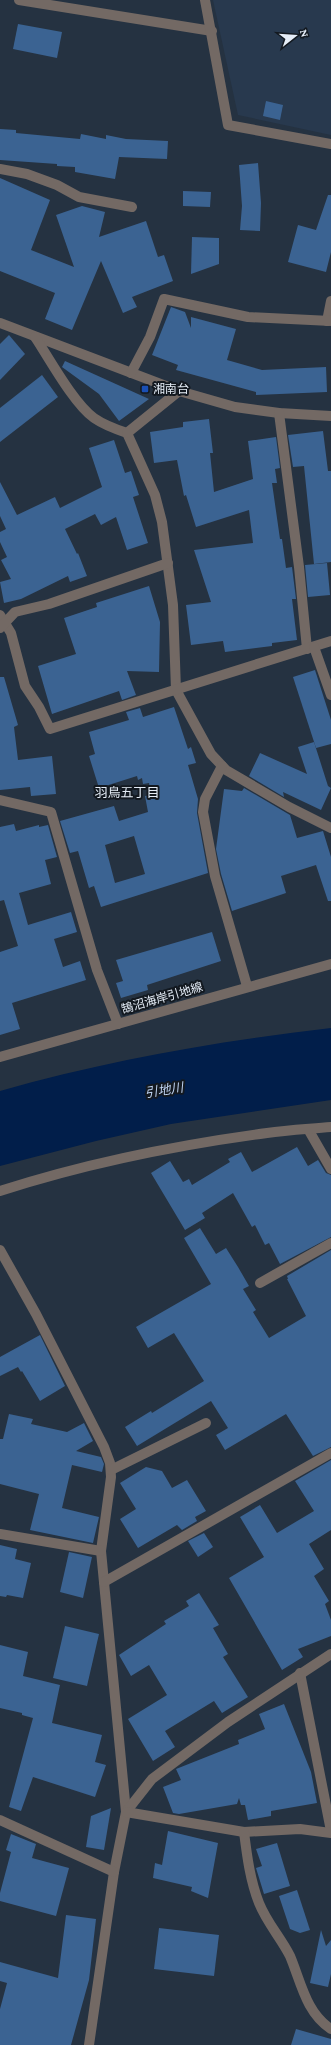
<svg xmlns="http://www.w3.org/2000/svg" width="331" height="2045" viewBox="0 0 331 2045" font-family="'Crimson Pro','Noto Sans JP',serif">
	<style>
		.built { fill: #28394e }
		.water { fill: #011e4a }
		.building { fill: #3b6392; fill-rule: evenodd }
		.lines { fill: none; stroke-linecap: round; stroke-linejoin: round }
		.minor { stroke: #736964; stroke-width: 10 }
		.transit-dot { fill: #1a4fb4; stroke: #131920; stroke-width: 1.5 }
		.labels { text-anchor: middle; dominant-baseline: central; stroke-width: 4; stroke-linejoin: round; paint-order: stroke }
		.poi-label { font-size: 12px; fill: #e5edf7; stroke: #131920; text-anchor: start }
		.street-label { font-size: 12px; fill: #e5edf7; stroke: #131920 }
		.neighbourhood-label { font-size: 13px; fill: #e5edf7; stroke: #131920 }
		.water-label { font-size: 13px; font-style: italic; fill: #bfd3f1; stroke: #131920 }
	</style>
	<rect width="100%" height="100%" fill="#253241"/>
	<path class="built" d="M213,0H331V135L238,115Z"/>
	<path class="water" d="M331,1028V1100L171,1124L96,1141L0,1166V1091C108,1060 219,1041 331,1028Z"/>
	<g class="building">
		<path d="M18,24L62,32L57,58L13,49Z"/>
		<path d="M266,101L283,105L280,120L263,116Z"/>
		<path d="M0,129L16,130V133L80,139L81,134L106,139V135L126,139L168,141L167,159L119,157L115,179L75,172V167L57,166V164L0,160Z"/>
		<path d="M258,163L261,203L260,231L240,230L242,206L239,165Z"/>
		<path d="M0,178L50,200L31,250L74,267L56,215L82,206L105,212L99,237L146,221L158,257L164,255L173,281L132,297L137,307L123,313L101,261L72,330L45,319L55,293L0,271Z"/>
		<path d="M183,191L211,192L210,207L183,206Z"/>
		<path d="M328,195H331V252L326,272L288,262L298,225L316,230Z"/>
		<path d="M192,237L219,238V264L191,274Z"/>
		<path d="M171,307L185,312L191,328V317L236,329L227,360L262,370L326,367L327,392L256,395V392L176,370L178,365L152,355Z"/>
		<path d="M9,335L25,354L0,380V344Z"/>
		<path d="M65,361L149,399L119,421L99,394L62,367Z"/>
		<path d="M42,375L58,397L0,442V408Z"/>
		<path d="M209,419L213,453H210L214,492L253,479L248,441L276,437L280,468L275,469L277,483H272L280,539H282L286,568L292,567L296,599H292L297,640L272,643V646L225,652L223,641L191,645L186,605L211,602L194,550L253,543L249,510L196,527L186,495L184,496L177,460L154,463L150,432L183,427V422Z"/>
		<path d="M323,431L328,471H331V562L314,564L304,466L293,467L288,435Z"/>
		<path d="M114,440L125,473L131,471L139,495L133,497L148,543L127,550L116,517L101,525L95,514L65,529L77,554L78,553L87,576L70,582L68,576L21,599L4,603L0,582L11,579L1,560L7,557L0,542V532L6,529L0,516V482L17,515L55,497L60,508L102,487L89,448Z"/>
		<path d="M327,563L330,595L308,597L305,565Z"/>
		<path d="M149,586L160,622L159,672L127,671L136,695L122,700L119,691L52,714L38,666L76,654L64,618L97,607L96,603Z"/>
		<path d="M315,670L331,720V744L316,748L293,677Z"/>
		<path d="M0,677H4L18,725L14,727L18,760L52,756L56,794L31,796L30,787L0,790Z"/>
		<path d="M174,707L188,749L191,747L196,763L188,765L198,799L197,813L208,873L101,907L94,886L89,888L78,851L70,853L60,821L114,806L119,821L148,812L145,796L151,795L149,783L143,784L142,778L138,780L137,776L99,788L89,756L95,754L89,732L129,720L126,712L140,708L143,717ZM134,836L145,874L115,883L105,845Z"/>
		<path d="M314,742L328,786L331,788L321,810L283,792L284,797L249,776L260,753L307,774L298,747Z"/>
		<path d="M244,788L290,815L297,838L323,831L331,857V901H328L316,865L281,876L286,893L232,911L221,874L216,849L224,789L242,791Z"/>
		<path d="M14,824L16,831L39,825V827L48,825L57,857L45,860L51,884L19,893L28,925L71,912L77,932L54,939L63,967L80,961L86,980L12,1003L20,1029L0,1035V952L18,946L4,900L0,901V827Z"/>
		<path d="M212,932L221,961L147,985L148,990L121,998L116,983L123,981L116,960Z"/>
		<path d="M297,1147L308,1166L318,1160L326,1173L331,1175V1237L280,1264L269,1243L265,1245L255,1225L252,1227L233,1193L202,1213L205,1218L185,1230L151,1173L170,1161L183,1182L189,1179L192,1185L230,1162L228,1159L241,1152L252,1172Z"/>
		<path d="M200,1228L216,1254L226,1248L238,1267L249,1286L243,1289L256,1310L253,1312L269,1338L306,1316L287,1279H288L287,1276L331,1250V1447L313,1456L286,1414L225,1450L216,1435L228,1428L211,1401L137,1446L125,1427L151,1411L152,1413L204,1381L174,1333L148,1348L136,1327L211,1284L184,1238Z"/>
		<path d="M40,1335L65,1386L40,1401L22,1371L21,1372L18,1367L0,1376V1357Z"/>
		<path d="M9,1414L33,1419L31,1424L67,1432L84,1423L93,1441L76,1451L101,1457L104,1464L102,1472L72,1465L62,1508L99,1517L93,1543L30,1530L39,1494L0,1484V1439H3Z"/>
		<path d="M331,1460V1530L309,1544L324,1569L314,1576L329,1601L325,1604L331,1620V1636L298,1649L303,1657L282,1670L229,1578L264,1557L240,1517L260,1505L277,1533L314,1511L295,1481Z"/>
		<path d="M146,1467L162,1471L172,1488L187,1480L206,1511L195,1517L197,1521L182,1530L177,1525L138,1548L120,1519L136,1509L120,1483Z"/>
		<path d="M204,1533L213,1547L198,1557L188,1541Z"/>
		<path d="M0,1545L17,1549L15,1559L31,1563L23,1598L7,1595L6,1597L0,1596Z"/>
		<path d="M69,1552L92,1557L83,1598L60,1592Z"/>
		<path d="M199,1593L219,1625L213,1628L228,1654L223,1657L248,1697L222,1713L214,1701L165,1731L175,1747L153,1761L128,1719L167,1695L149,1665L131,1676L119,1655L166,1624L164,1621L189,1606L186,1601Z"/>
		<path d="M65,1626L99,1634L87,1686L53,1678Z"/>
		<path d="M0,1645L28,1652L23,1676L60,1685L52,1723L102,1735L95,1762L106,1765L95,1797L33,1777L21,1811L9,1807L33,1718L22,1715V1713L0,1708Z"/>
		<path d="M284,1704L311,1772L317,1803L271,1811V1816L248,1820L245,1805H241L239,1798L237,1804L179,1814L173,1813L163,1787L181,1780L176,1769L239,1744L238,1740L265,1729L259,1714Z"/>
		<path d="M111,1808L104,1850L86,1847L91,1816Z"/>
		<path d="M168,1831L218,1843L208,1898L191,1891L192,1887L153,1878L155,1863L162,1865Z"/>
		<path d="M11,1834L36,1844L32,1858L69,1868L56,1916L0,1901V1893L11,1852L6,1850Z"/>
		<path d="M277,1843L290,1886L264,1894L256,1868L262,1866L256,1849Z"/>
		<path d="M297,1890L310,1930L300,1933L290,1929L279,1896Z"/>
		<path d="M66,1915L96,1919L89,1980L71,2045H0V2009L7,1983L0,1981V1962L58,1978Z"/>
		<path d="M159,1928L219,1935L214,1976L154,1969Z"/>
		<path d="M321,1930L326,1946L331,1940V1974L328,1987L310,1983Z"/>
		<path d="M296,2029L331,2039V2045H291Z"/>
	</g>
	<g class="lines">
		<g class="minor">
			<path d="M19,0L212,31"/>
			<path d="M205,0L228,125L331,144"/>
			<path d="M0,169L27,174L57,185L79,197L132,207"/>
			<path d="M327,321L331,301"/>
			<path d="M0,323L179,391L235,407L279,413L331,416"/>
			<path d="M35,337C49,358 74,404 94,418C104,425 115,429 127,433L155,495L162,522L173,605L176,690L211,754L226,770L289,807L331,828"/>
			<path d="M131,373L150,337L164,299L248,317L331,321"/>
			<path d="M279,413L299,567L307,649"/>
			<path d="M127,433L179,391"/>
			<path d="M0,615L11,633L25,686L39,707L50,729L331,641"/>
			<path d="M0,628L15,612L49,604L168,563"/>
			<path d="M314,647L331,695"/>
			<path d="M222,766L205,799L203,812L215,876L247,986"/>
			<path d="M0,800L51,812L97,970L118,1024"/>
			<path d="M0,1057L331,964"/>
			<path d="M308,1129L331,1169"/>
			<path d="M0,1191C87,1163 177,1145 267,1133C288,1130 310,1129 331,1127"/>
			<path d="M0,1250L36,1314L104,1447L110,1463L111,1477L101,1551L126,1812L114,1872L89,2045"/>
			<path d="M260,1283L331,1243"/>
			<path d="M111,1470L206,1423"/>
			<path d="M0,1534L101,1551"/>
			<path d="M104,1582L331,1453"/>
			<path d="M300,1673L331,1831"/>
			<path d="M126,1812L152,1779L228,1722L331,1654"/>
			<path d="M126,1812L244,1832L300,1829L331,1833"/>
			<path d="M0,1820L114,1872"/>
			<path d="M244,1832C247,1856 250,1880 259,1903C267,1923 281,1938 290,1956C301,1982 306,2013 331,2029"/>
		</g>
	</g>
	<rect class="transit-dot" x="141" y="385" width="8" height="8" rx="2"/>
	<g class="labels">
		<g class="poi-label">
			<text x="153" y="389">湘南台</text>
		</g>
		<g class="street-label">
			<text transform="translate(162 998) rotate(-16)">鵠沼海岸引地線</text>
		</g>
		<g class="neighbourhood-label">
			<text x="127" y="792">羽鳥五丁目</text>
		</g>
		<g class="water-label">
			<text transform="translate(164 1090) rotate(-9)">引地川</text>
		</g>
	</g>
	<g transform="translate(295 36) rotate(73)" stroke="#131920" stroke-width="3" paint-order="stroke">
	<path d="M0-3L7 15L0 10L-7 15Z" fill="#e5edf7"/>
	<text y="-6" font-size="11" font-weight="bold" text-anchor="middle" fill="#e5edf7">N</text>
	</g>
</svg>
